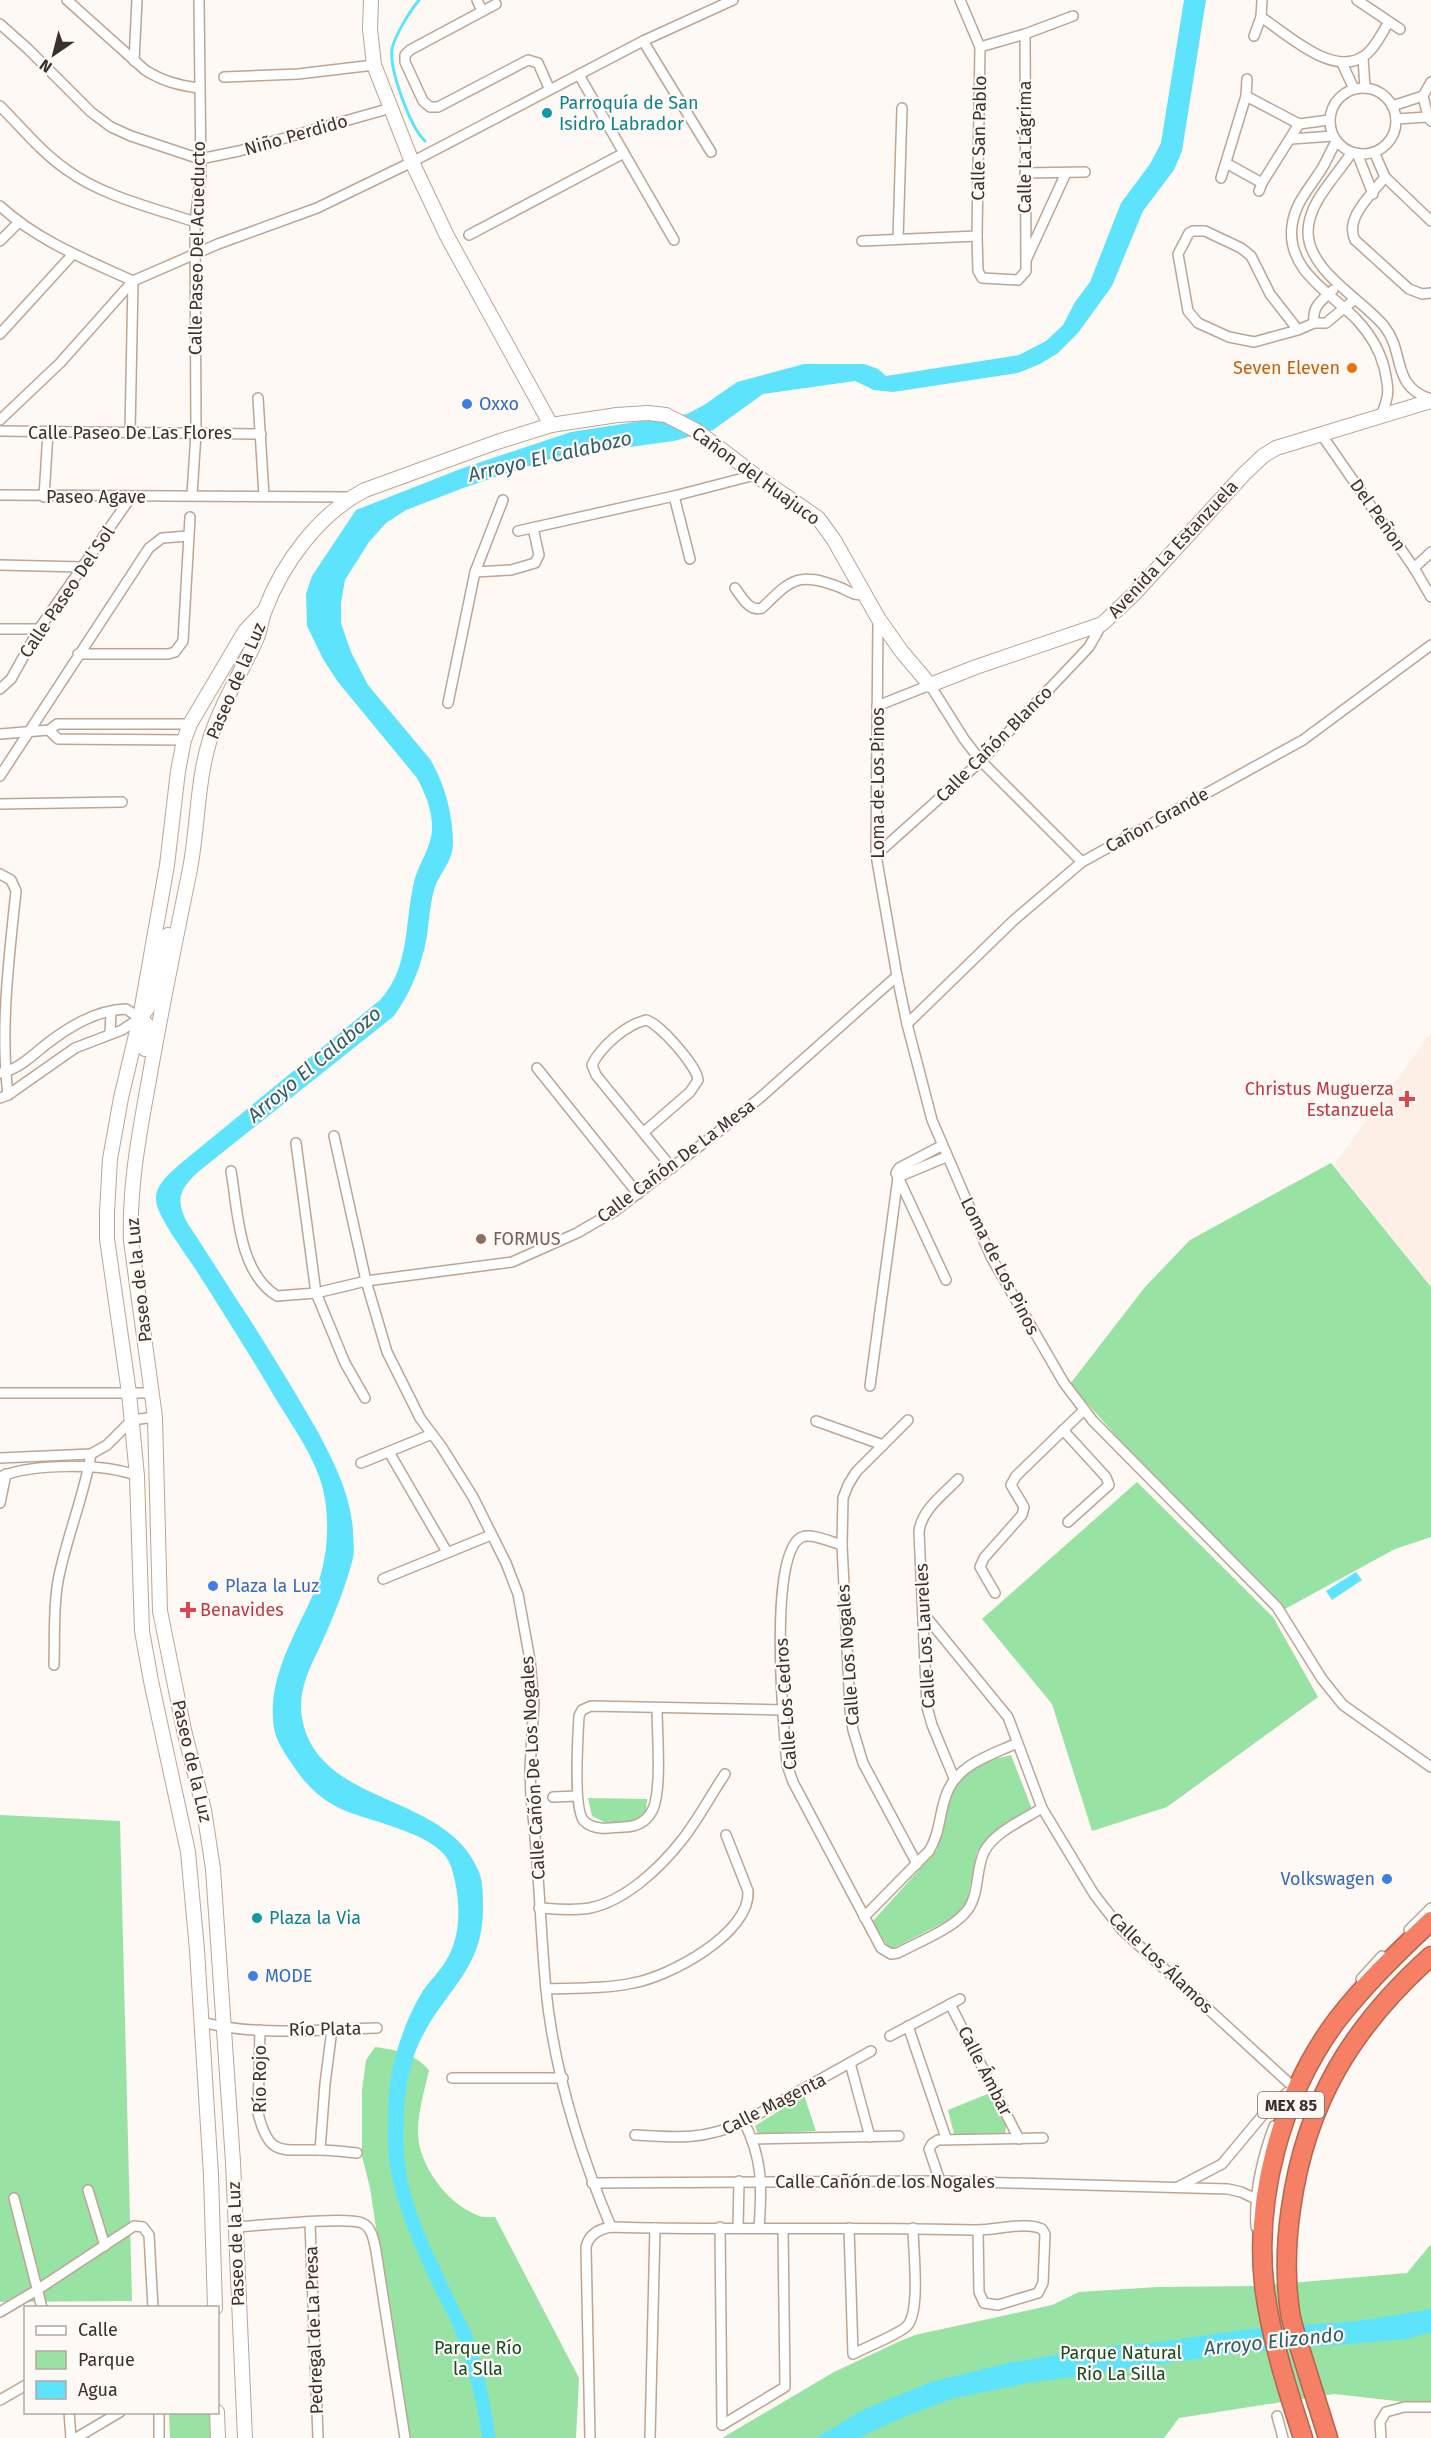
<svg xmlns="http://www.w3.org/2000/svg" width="1431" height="2438" viewBox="0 0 1431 2438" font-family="'Fira Sans',sans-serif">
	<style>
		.built { fill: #fdefe6 }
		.green { fill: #98e2a3 }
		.water { fill: #5ee3fd }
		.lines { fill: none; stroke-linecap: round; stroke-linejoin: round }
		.stream { stroke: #5ee3fd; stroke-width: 3 }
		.street-casing { stroke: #bda593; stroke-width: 12 }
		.secondary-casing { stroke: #bda593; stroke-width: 16 }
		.highway-casing { stroke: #b46450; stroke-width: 21 }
		.street { stroke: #fff; stroke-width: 9 }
		.secondary { stroke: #fff; stroke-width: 14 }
		.highway { stroke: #f58065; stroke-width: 18 }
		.culture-dot { fill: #0f9aa8; stroke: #fef9f5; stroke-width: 2 }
		.food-dot { fill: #e8710a; stroke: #fef9f5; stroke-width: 2 }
		.shop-dot { fill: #3f7fe0; stroke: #fef9f5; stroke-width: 2 }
		.health-dot { fill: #e0444e; stroke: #fef9f5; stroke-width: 2 }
		.education-dot { fill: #8d6e63; stroke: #fef9f5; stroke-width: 2 }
		.labels { text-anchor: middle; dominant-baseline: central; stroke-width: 4.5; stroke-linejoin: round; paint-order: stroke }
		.shield { fill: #fef9f5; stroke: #766d67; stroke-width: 1.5 }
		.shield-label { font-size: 16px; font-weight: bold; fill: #3b312a }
		.culture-label { font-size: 18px; fill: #0d838f; stroke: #fef9f5; text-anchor: start }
		.street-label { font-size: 18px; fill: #3b312a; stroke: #fef9f5 }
		.food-label { font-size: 18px; fill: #c56008; stroke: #fef9f5; text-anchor: end }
		.shop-label { font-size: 18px; fill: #366cbe; stroke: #fef9f5; text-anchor: start }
		.health-label { font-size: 18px; fill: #be3a42; stroke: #fef9f5; text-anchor: end }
		.education-label { font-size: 18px; fill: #785e54; stroke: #fef9f5; text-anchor: start }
		.park-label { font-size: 18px; fill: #154c23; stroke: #fef9f5 }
		.water-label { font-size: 20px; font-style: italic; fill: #29606b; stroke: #fef9f5 }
	</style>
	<rect width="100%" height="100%" fill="#fef9f5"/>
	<path class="built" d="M1431,1033V1287L1334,1165Z"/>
	<g class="green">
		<path d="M1331,1163L1431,1287V1537L1395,1549L1285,1609L1118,1438L1070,1384L1145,1287L1190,1240Z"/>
		<path d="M1137,1482L1273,1617L1318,1697L1167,1807L1092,1831L1052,1704L982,1619Z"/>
		<path d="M1011,1755L1032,1809L997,1830L977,1852L966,1906L953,1918L890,1950L872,1922L937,1850L951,1794L964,1775L985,1761Z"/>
		<path d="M588,1798L647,1799L646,1813L635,1823L604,1822L592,1816Z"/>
		<path d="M0,1815L120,1821L132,2301L0,2302Z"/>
		<path d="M375,2047C396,2050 414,2053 429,2070C425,2089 418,2111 418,2131C417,2163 447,2204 477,2215C482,2218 489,2217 495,2217L579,2378L576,2438H408L370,2188L362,2156V2091L366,2060Z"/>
		<path d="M990,2093L1006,2125L1005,2135L954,2134L948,2110Z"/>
		<path d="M804,2095L816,2131L758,2134L755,2126Z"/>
		<path d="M1431,2244V2405L1334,2394L1179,2418L1164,2438H722L834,2372L898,2342L915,2335L1052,2305L1079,2292L1158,2287L1255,2286L1407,2273Z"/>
		<path d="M169,2413H210V2438H170Z"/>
	</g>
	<g class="water">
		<path d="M1184,0H1206L1182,151L1174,170L1143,211L1112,286L1078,333L1058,353L1040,364L1018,373L893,392L874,390L855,381L763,394L713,430L674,441L556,457L466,487L406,510L386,523L369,542L345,580L341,603V623L351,652L368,685L430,759C445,784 453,815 453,843C453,862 439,873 434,890C430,905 429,921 427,936C422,965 411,992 394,1016L198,1172C179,1190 175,1200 188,1224C209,1255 228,1287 249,1318C273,1356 296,1393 318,1432C335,1464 350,1494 353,1530C353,1539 355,1549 353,1558C347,1582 337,1608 327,1631C314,1662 295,1688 303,1723C323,1807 448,1793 479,1872C483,1882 483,1895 483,1906C484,1971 444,1989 419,2043C410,2062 405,2089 404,2111C403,2136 403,2163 409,2187C419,2228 440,2266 457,2304C461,2313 466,2320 470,2329C480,2356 493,2409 495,2438H482C477,2400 466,2359 452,2324C446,2310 438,2298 432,2284C416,2250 399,2211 391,2173C387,2154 388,2134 388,2114C388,2074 400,2030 421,1994C428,1982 440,1972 447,1959C463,1932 460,1895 451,1866C440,1832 366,1822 337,1807C316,1796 302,1780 290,1761C283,1751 276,1740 274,1728C266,1678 297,1632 316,1588C329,1557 331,1511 320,1479C309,1447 287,1419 270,1389C246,1349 221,1309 196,1270C186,1254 157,1217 156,1200C155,1185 170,1173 180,1164L380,1000C411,967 404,920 415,878C420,862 430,849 432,831C433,812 426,795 417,778L338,682L323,659L307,626L306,594L312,576L356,510L463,468L571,432L687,414L704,405L737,382L804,364H864L878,369L886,376L1019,355L1046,341L1063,325L1075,302L1090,282L1121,203L1150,164L1161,143Z"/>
		<path d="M1356,1572L1362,1580L1332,1600L1326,1591Z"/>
		<path d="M1431,2309V2332L1407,2339L1232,2354L1029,2383L954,2398L906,2416L858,2438H816L863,2410L931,2382L1008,2363L1117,2345L1154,2343L1249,2329L1359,2321Z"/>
	</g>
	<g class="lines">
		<path class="stream" d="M419,0C410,11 395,35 392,49C389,69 410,127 425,141"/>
		<g class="street-casing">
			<g id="street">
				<path d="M67,0L145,70C162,81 178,85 198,88"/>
				<path d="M477,0L482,11"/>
				<path d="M960,0L980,47L977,236L978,271L982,278L1018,280L1026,271L1025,34"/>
				<path d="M1357,0L1400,29"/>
				<path d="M496,4L410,50L405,55V62L423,101L430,107H438L528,60L538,63L549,88"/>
				<path d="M1261,17C1287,34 1333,78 1364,56C1375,49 1382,32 1389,22"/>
				<path d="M0,24L28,49L91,112L111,127L131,136L200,159L239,151L391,108"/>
				<path d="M1254,36L1261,17L1262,0"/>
				<path d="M643,41L711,152"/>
				<path d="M980,47L1025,34L1073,16"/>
				<path d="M1363,57L1365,88"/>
				<path d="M134,61L137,0"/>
				<path d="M1342,63L1354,89"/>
				<path d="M579,75L674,240"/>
				<path d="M224,77L298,74L374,65"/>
				<path d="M1431,82L1423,96L1428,117L1431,121"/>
				<circle cx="1363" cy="121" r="33"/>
				<path d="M1246,96L1299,124L1329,120"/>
				<path d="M0,106C22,128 41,152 67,170C102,196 154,208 195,222"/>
				<path d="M1392,106L1423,96"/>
				<path d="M1396,119L1428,117"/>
				<path d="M1291,139L1333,136"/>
				<path d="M1336,141C1332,149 1328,157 1324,165C1312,186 1295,201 1292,226C1286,270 1331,293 1357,320C1370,334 1379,348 1384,367C1389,389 1390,394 1381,416"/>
				<path d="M1352,152C1337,176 1308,202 1308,232C1308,271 1362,299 1384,326C1406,353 1390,386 1431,399"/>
				<path d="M1374,152L1385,177L1431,221"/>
				<path d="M1357,153L1373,194"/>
				<path d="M1226,163L1262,183"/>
				<path d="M1025,173L1085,172"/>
				<path d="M1385,177C1372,194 1344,218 1355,240L1409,289L1422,294L1431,293"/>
				<path d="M1221,178L1246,96L1247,79"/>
				<path d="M1259,191L1262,183L1299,124"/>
				<path d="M0,206C38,241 87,260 133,281L218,244L317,208L412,162L643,41L733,0"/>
				<path d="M469,235L624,153"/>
				<path d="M898,239L902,108"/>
				<path d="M0,241L18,223"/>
				<path d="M862,241L977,236"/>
				<path d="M1027,258L1066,173"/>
				<path d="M1314,323C1312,306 1321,301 1333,290"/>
				<path d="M1298,330L1270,294L1251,256L1241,248L1205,231H1193L1189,233L1178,254L1188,311L1198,323L1229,337L1254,342L1298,330L1314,323H1326L1355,299"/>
				<path d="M0,334L73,254"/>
				<path d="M258,398L264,496"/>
				<path d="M0,420L60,363L133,281"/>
				<path d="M0,431L261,434"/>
				<path d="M130,432L133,281"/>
				<path d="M1321,434L1414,568L1431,597"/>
				<path d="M0,495L352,497"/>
				<path d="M192,495L196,433L195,222L201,174L199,0"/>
				<path d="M674,496L690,559"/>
				<path d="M44,497L48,432"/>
				<path d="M518,531L674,496L755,475"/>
				<path d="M0,565L82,567"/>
				<path d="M1414,568L1431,552"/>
				<path d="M475,572L511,570L535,563L539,555L533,528"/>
				<path d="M735,588C742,597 749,612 762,608C791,580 797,571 839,587C848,590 854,597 865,594"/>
				<path d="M878,618L876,855L897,976L907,1024L932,1120L991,1257L1064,1383L1093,1421L1277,1607L1322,1679L1343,1705L1431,1767"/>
				<path d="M0,629H39"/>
				<path d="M78,654H168L175,652L183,641L190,517"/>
				<path d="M0,689L11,679L39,629L131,497"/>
				<path d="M448,703L475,572L503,500"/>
				<path d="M877,706L930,685L964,739L981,761L1082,862"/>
				<path d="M49,730L58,739L184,740"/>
				<path d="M0,734L49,730L57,724H190"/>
				<path d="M0,776L149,548L162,538L189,536"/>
				<path d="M0,804L122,802"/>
				<path d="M876,855L981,761L1089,647L1102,624"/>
				<path d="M0,874L11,880L16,891C9,958 0,1028 8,1095"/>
				<path d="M907,1024L1013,921L1082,862L1303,740L1431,645"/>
				<path d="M110,1034L111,1012"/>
				<path d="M537,1068L638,1194"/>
				<path d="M0,1073C17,1070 31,1057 44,1046C67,1028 95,1010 126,1009L140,1018L122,1030L75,1048L8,1095L0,1098"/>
				<path d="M644,1132L690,1092L698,1080C697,1066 659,1023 646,1020C626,1025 601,1046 592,1065L596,1075L672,1168"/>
				<path d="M334,1136L366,1281L387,1352L420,1418L441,1446L473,1497L506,1563L518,1594L530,1660L534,1703L530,1768L531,1798C539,1862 540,1926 546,1990C554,2071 580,2153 611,2227"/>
				<path d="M296,1143L316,1293L345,1363L365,1398"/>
				<path d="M231,1171C238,1211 238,1272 277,1296L316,1293L366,1281L512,1262L577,1233L615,1211L718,1132L761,1097L897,976"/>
				<path d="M898,1177L946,1280"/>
				<path d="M898,1177L946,1157"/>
				<path d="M870,1386L898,1177L896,1173L899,1168L941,1146"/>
				<path d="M0,1393H153"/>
				<path d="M908,1420L856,1472L848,1485L843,1498L842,1545L850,1710L853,1730L863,1763L917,1864"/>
				<path d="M816,1421L883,1445"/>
				<path d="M1063,1430L1106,1477L1109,1485L1068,1522"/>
				<path d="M389,1452L447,1552"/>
				<path d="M0,1458L91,1454L107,1445L132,1420L155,1417"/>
				<path d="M361,1463L432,1434"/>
				<path d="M0,1477C32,1463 105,1463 137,1476"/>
				<path d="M0,1503L6,1474"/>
				<path d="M842,1545C831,1542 812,1533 802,1537C767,1552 784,1730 787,1765L793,1782L881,1948L891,1954L898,1953C918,1942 950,1930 965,1913C980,1897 975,1871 984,1852C994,1832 1023,1820 1042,1808"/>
				<path d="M383,1579L491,1535"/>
				<path d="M995,1593L980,1567L984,1558L1022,1515L1024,1507L1011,1485L1016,1476L1084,1410"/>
				<path d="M923,1613L1008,1717L1042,1808L1094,1894L1121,1929L1290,2084"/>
				<path d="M54,1665C55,1637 53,1608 58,1581C66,1538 84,1497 91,1454"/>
				<path d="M657,1708C657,1734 662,1788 653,1809C647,1822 637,1827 623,1827C611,1828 594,1831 584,1821C573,1810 578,1734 579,1716L582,1710L591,1706L782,1710"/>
				<path d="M954,1778L932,1725L927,1707L919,1532C921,1510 944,1494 958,1479"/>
				<path d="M553,1797L577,1796"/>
				<path d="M539,1908C556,1909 573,1911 590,1908C625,1901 660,1868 682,1840C697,1821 711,1795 725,1774"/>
				<path d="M864,1917L929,1851C939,1835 939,1819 944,1802C953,1765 987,1757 1017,1743"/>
				<path d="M1409,1930L1431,1908"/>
				<path d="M1361,1979L1382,1956"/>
				<path d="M546,1989C575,1988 605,1989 633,1983C669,1977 751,1933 748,1891L726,1835"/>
				<path d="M950,2004L1019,2139"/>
				<path d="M202,2022C258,2037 320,2029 377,2028"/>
				<path d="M908,2026L946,2138"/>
				<path d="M260,2030L258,2113C269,2158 282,2149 320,2150C332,2150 345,2152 357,2153"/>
				<path d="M890,2036L960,1999"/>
				<path d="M850,2063L870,2137"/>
				<path d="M452,2078H563"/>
				<path d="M744,2122C763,2159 762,2188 759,2228"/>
				<path d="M635,2135C678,2138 704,2140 744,2122L871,2051"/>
				<path d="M753,2139L899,2136"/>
				<path d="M320,2150L325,2084L332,2029"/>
				<path d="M940,2181L929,2149L932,2144L938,2140L1043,2138"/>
				<path d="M592,2183L940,2181L1228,2189L1241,2192L1256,2199"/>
				<path d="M1178,2187L1222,2164L1267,2110L1288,2092"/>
				<path d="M88,2190L105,2246"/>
				<path d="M14,2198L42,2308"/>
				<path d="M310,2223L318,2438"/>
				<path d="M236,2227C258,2226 346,2216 362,2223C372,2227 374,2241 376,2251L405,2438"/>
				<path d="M720,2227L722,2425"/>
				<path d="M738,2227L739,2181"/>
				<path d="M1256,2227C1254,2193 1262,2158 1274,2126"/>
				<path d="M849,2228L853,2354C866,2347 898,2335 907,2326C921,2311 913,2249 913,2228"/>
				<path d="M0,2312L37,2290L134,2226L143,2227L149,2235L153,2308"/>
				<path d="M0,2400L26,2385"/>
				<path d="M69,2412L71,2438"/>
				<path d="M159,2412V2438"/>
				<path d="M1277,2416L1283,2438"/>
				<path d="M722,2425L785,2387L783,2229"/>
				<path d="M76,2438L120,2412"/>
				<path d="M590,2438L586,2247C589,2234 599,2229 611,2227C732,2231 853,2226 974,2230C995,2231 1022,2221 1042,2229L1045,2234L1043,2283L1038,2293L998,2305L984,2303L979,2292L978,2230"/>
				<path d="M650,2438L655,2228"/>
				<path d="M1381,2438L1380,2422L1386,2412L1404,2407H1431"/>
			</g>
		</g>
		<g class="secondary-casing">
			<g id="secondary">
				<path d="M371,0L370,29L374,65L412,162L447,236L551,425"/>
				<path d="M145,1049L148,1026L140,1018C160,997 162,962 168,935"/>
				<path d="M215,2308L211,2175L197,1950L188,1852L151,1681L142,1631L137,1476L129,1393L107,1239V1212L110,1159L121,1098L140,1018L167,865L178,771L184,740L190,724L245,631L264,611"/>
				<path d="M217,2412L218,2438"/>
				<path d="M245,2438L233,2162L213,1869L204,1810L184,1730L160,1611L155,1417L131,1241C129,1184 140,1130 150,1074C162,1006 176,937 190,869C198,826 197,781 210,739C221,704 241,673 256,640C261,630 261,619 265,610C283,562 320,513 365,490L497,442L551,425L617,415L648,413L666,415L697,431L755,475L818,518L834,540L878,618L902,652L930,685L976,667L1102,624L1134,594L1244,474L1263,456L1276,448L1431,401"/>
			</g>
		</g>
		<g class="highway-casing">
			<g id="highway">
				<path d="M1303,2438C1288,2391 1272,2342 1265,2292C1253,2200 1281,2095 1337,2020C1365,1984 1398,1952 1431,1921"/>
				<path d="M1328,2438C1319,2410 1311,2383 1302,2355C1298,2341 1292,2326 1290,2312C1285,2277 1286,2242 1291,2208C1306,2102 1352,2027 1431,1956"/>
			</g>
		</g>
		<use href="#street" class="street"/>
		<use href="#secondary" class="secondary"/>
		<use href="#highway" class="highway"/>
	</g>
	<g class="culture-dot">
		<circle cx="547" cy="113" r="6"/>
		<circle cx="257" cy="1918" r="6"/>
	</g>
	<circle class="food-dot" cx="1352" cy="368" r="6"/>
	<g class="shop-dot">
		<circle cx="467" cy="404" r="6"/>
		<circle cx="213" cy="1586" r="6"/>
		<circle cx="1387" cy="1879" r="6"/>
		<circle cx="253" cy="1976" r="6"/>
	</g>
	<g class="health-dot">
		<path d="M1404 1090h6v6h6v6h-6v6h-6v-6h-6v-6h6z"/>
		<path d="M185 1601h6v6h6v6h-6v6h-6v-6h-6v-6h6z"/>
	</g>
	<circle class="education-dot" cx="481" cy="1239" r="6"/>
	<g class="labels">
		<rect class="shield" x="1258" y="2092" width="66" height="26" rx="4.5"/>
		<g class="shield-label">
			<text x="1291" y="2105">MEX 85</text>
		</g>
		<g class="culture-label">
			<text x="559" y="103">Parroquía de San<tspan x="559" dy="21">Isidro Labrador</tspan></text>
			<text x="269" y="1918">Plaza la Via</text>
		</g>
		<g class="street-label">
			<text transform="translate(296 135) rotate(-16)">Niño Perdido</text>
			<text transform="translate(979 138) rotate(-89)">Calle San Pablo</text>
			<text transform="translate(1025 147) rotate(-90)">Calle La Lágrima</text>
			<text transform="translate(197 248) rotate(-89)">Calle Paseo Del Acueducto</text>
			<text x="130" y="433">Calle Paseo De Las Flores</text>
			<text transform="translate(756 476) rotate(36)">Cañon del Huajuco</text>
			<text x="96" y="497">Paseo Agave</text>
			<text transform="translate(1378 515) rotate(55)">Del Peñon</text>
			<text transform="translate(1173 549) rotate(-47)">Avenida La Estanzuela</text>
			<text transform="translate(67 592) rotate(-56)">Calle Paseo Del Sol</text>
			<text transform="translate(236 681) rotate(-67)">Paseo de la Luz</text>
			<text transform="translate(994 744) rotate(-45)">Calle Cañón Blanco</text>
			<text transform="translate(878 783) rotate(-90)">Loma de Los Pinos</text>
			<text transform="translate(1157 820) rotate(-29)">Cañon Grande</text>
			<text transform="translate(676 1161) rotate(-37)">Calle Cañón De La Mesa</text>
			<text transform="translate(1000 1266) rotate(63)">Loma de Los Pinos</text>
			<text transform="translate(139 1280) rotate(-96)">Paseo de la Luz</text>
			<text transform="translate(925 1636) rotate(-93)">Calle Los Laureles</text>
			<text transform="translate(848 1655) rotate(-94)">Calle Los Nogales</text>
			<text transform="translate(786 1704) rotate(-94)">Calle Los Cedros</text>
			<text transform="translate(192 1761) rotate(77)">Paseo de la Luz</text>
			<text transform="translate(533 1768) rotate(-93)">Calle Cañón De Los Nogales</text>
			<text transform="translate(1161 1963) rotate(44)">Calle Los Álamos</text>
			<text transform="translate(325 2029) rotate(-1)">Río Plata</text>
			<text transform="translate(985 2071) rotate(63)">Calle Ámbar</text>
			<text transform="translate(260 2079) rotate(-90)">Río Rojo</text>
			<text transform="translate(774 2104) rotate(-27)">Calle Magenta</text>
			<text x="885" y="2182">Calle Cañón de los Nogales</text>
			<text transform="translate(236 2244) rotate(-92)">Paseo de la Luz</text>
			<text transform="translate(314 2330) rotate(-92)">Pedregal de La Presa</text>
		</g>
		<g class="food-label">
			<text x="1340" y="368">Seven Eleven</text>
		</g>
		<g class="shop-label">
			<text x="479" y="404">Oxxo</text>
			<text x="225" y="1586">Plaza la Luz</text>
			<text x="1375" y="1879" text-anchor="end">Volkswagen</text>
			<text x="265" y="1976">MODE</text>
		</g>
		<g class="health-label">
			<text x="1394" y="1089">Christus Muguerza<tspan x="1394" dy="21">Estanzuela</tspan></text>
			<text x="200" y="1610" text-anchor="start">Benavides</text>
		</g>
		<g class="education-label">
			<text x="493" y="1239">FORMUS</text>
		</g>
		<g class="park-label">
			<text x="478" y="2348">Parque Río<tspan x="478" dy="21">la Slla</tspan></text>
			<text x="1121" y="2353">Parque Natural<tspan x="1121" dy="21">Rio La Silla</tspan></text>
		</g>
		<g class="water-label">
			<text transform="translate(550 456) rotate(-13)">Arroyo El Calabozo</text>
			<text transform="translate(314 1064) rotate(-40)">Arroyo El Calabozo</text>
			<text transform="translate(1274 2341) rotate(-6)">Arroyo Elizondo</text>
		</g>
	</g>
	<rect x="24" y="2306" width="195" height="108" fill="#fef9f5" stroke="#b0a9a4" stroke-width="1.5"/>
	<rect x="36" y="2326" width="30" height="9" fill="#ffffff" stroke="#b0a9a4" stroke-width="1.5"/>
	<text x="78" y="2336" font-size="18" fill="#3b312a">Calle</text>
	<rect x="36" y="2351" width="30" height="18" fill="#98e2a3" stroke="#b0a9a4" stroke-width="1.5"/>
	<text x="78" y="2366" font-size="18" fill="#3b312a">Parque</text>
	<rect x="36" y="2381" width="30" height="18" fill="#5ee3fd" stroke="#b0a9a4" stroke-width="1.5"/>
	<text x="78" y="2396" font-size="18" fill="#3b312a">Agua</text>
	<g transform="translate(54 54) rotate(215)" stroke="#fef9f5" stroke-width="4.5" paint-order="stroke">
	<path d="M0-4.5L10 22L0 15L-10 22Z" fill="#3b312a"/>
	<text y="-9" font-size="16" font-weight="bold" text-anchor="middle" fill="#3b312a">N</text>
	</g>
</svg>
